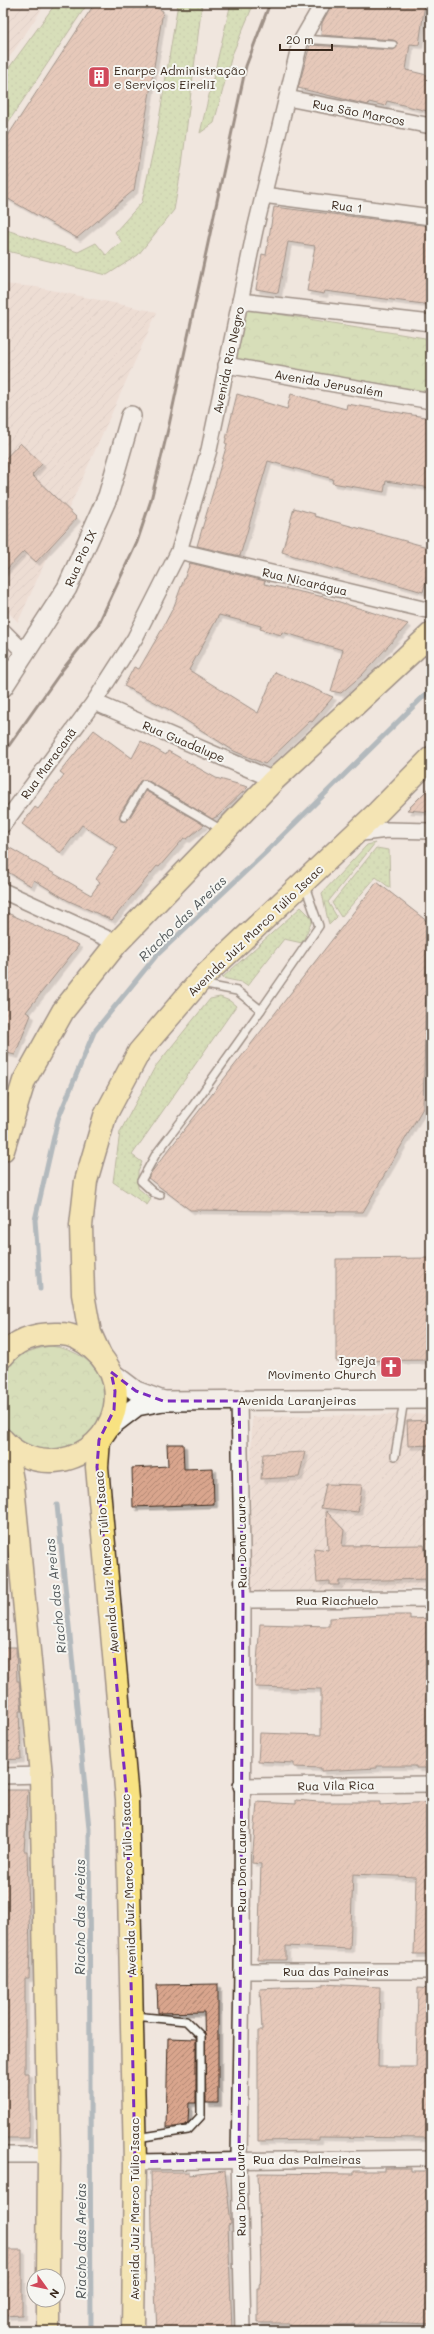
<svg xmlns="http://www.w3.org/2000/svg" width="434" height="2334" viewBox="0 0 434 2334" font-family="Mali,sans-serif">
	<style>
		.industrial { fill: url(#industrial-furrows) }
		.grass { fill: url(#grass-dots); stroke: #7a7f55 }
		.park { fill: url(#park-crowns); stroke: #7a7f55 }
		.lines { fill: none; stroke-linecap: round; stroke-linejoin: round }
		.stream { stroke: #678494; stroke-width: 5 }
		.building { fill: url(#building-hatch); stroke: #3b2a1e; filter: url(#shadow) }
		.service-casing { stroke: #3b2a1e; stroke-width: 10 }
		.minor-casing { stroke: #3b2a1e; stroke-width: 18 }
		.tertiary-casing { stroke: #3b2a1e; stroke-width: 22 }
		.primary-casing { stroke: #3b2a1e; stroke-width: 25 }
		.service { stroke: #f6f6f2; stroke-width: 7 }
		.minor { stroke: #f6f6f2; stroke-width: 15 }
		.tertiary { stroke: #f6f6f2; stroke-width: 19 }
		.primary { stroke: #f8e281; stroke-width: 22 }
		.rail { stroke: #3b2a1e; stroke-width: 3 }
		.marked { fill: none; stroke: #7b2cbf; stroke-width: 3; stroke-dasharray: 8 5; stroke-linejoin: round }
		.labels { text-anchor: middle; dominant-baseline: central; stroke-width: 4; stroke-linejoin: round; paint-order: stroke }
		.poi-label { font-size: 12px; fill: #3b2a1e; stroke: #f6f6f2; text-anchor: start }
		.street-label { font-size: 12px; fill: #3b2a1e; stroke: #f6f6f2 }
		.water-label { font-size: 13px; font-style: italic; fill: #515759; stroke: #f6f6f2 }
	</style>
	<defs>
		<pattern id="industrial-furrows" width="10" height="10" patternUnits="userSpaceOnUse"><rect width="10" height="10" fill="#e9d2c6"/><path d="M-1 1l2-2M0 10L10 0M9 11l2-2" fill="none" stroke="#c9b4aa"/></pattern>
		<pattern id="grass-dots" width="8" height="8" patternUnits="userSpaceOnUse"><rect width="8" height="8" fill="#b8d48c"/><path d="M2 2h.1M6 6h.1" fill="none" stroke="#9fb678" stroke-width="1.8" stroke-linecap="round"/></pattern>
		<pattern id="park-crowns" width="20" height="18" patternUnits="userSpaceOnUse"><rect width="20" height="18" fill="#b8d48c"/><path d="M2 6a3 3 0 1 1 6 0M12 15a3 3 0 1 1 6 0" fill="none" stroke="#9fb678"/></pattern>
		<pattern id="building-hatch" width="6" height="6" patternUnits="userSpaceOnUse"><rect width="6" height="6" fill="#d9a58d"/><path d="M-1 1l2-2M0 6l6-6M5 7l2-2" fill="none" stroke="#b18773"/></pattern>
		<filter id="shadow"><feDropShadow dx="3.5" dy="3.5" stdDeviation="0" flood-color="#0004"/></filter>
	</defs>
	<rect width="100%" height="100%" fill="#f0e6de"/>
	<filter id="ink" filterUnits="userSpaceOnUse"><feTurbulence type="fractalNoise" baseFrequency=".025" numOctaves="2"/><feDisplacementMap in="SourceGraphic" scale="8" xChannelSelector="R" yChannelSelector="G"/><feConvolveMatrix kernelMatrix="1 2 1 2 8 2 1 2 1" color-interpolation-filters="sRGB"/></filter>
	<g filter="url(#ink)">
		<g class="industrial">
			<path d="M3,3H46L3,67Z"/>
			<path d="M3,284L36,287L157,312L18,622L3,607Z"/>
			<path d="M431,1414V1588L249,1591L252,1417Z"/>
		</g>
		<g class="grass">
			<path d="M56,3H88L3,130V76Z"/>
			<path d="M178,3H202L182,165L174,210L138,255L107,275L3,250V229L78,252L96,243L106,255L122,242L115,232L142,202L157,132Z"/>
			<path d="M231,3H254L232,55L214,123L200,133Z"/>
			<path d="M375,843L328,902L337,917L329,925L322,893L367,845Z"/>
			<path d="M376,848L389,850L390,888L376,877L341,917L332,903Z"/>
			<path d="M301,907L313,919L302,943L284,939L247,986L241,982L222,978Z"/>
			<path d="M220,997L230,1001L236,1006L132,1155L142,1162L138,1171V1188L151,1199L147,1205L113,1182L120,1132L155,1067L210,999Z"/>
		</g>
		<g class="park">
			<path d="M241,308L431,339V392L232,359Z"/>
			<path d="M51,1346C91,1352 112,1377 102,1418C99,1431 88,1437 78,1443C73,1446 67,1450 62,1452C58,1453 51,1451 47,1450C29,1447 10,1442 3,1423C1,1416 3,1405 3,1399C3,1392 2,1384 4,1377C10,1356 32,1349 51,1346Z"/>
		</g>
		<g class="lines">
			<g class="stream">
				<path d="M40,1289L35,1220L58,1119L94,1032L156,956L266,852L431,689"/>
				<path d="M57,1505L89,1828L91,2331"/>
			</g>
		</g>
		<g class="building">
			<path d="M95,3H147L163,11L134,190L77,238L3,196V143Z"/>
			<path d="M332,3H425L419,45L410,44L406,70L431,76V108H428L427,111L387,101L385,106L369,102L368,105L298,88L310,45L393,50L397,47V42L393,40L321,35L322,23Z"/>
			<path d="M274,207L431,226V305L325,291L324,294L307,291L315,246L288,242L278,293L256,289L262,254L266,255Z"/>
			<path d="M237,394L287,409L291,394L346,409L347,404L431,418V488L386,481L384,492L332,483L333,479L268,461L240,556L197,546L227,444L225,443Z"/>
			<path d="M20,443L42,464L32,475L77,518L36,562L24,551L3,573V461Z"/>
			<path d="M294,508L315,514L314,516L431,548V563L423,592L371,577L370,578L335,569L282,552Z"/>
			<path d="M190,563L265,581L264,584L324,597L408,624L362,675L341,693L331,691L343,650L282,632L281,635L260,629L261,626L219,615L189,670L258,713L275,672L333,697L312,722L310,721L265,764L234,751L168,709L124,686L134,667L139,669L161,631L174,606Z"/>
			<path d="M94,730L132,758L141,741L166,755L168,751L216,778L248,787L218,816L212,819L147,780L140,781L120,814L121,821L128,820L146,791L204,825L187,839L184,838L159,867L157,866L112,920L67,900L34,880L31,886L3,869V844L91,895L100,882L96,879L118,848L82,825L61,853L22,824L35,807L38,809L64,775L60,772Z"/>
			<path d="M431,786V812L407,810Z"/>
			<path d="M377,882L428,922L423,1108L363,1212L190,1210L148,1178L150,1174Z"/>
			<path d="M3,911L79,945L26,1012L31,1015L15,1055L3,1052Z"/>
			<path d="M431,1258V1360L336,1361V1259Z"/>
			<path d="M431,1420V1445L408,1446L407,1421Z"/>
			<path d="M167,1444H183L184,1469L213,1468L214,1504L133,1507L132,1468L168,1466Z"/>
			<path d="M305,1452L299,1477L261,1479L263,1454Z"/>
			<path d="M326,1484L362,1485L358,1512L321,1508Z"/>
			<path d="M326,1511L344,1530L342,1546L424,1545L427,1564H431V1579L339,1581V1585H330V1581L317,1582L314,1548L328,1550Z"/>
			<path d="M385,1615H410V1619L431,1618V1768H416V1766H377V1768L321,1771V1768L294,1767V1763L258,1761L260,1733L321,1735V1689L255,1687L260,1624L329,1626V1618Z"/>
			<path d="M3,1647H16L17,1681H19L22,1711H19L21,1759L3,1760Z"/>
			<path d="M3,1790H28L24,1851H27L30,1947L29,1978H25V2073H29V2138H3Z"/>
			<path d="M296,1800L318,1802H380V1805L431,1802V1954H414L416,1877L353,1874L350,1949L286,1946V1960H258L261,1864L252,1863L257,1802L296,1804Z"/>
			<path d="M218,1984V2103H206L204,2012L158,2013L157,1985Z"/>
			<path d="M323,1984L380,1987L378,2067H416L418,1988L431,1989V2138L319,2137V2140L258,2141V2031H262L260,1989L323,1986Z"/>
			<path d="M168,2038L196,2039V2103H189L188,2122L186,2125L175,2127H166Z"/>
			<path d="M384,2168H411V2171H431V2324L379,2322V2324L290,2326V2323H258V2289H260L261,2267L258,2173L354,2174V2171H384Z"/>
			<path d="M225,2171L231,2224L228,2225L232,2331H157L152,2229L151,2172H189V2175Z"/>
			<path d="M3,2250H22V2315L3,2316Z"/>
		</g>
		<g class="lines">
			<g class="service-casing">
				<g id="service">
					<path d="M302,39L393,45"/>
					<path d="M124,817L144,784L222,830"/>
					<path d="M261,1010L319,926L305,886"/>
					<path d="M160,1195L154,1193L141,1181L156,1154L192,1107L261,1010L237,991L201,984"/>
					<path d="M395,1456L404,1400"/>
					<path d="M134,2016L186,2021L201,2036V2116L188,2130L137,2138"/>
				</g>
			</g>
			<g class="minor-casing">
				<g id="minor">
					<path d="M287,98L431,126"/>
					<path d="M263,195L431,217"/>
					<path d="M240,301L431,323"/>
					<path d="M226,365L431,401"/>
					<path d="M179,551L431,611"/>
					<path d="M3,631L26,654"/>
					<path d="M94,702L274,780"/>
					<path d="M3,825L94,702L135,638L179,551L209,450L255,230L300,43L323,3"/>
					<path d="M354,834L387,830L431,831"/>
					<path d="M3,891L117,943"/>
					<path d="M239,1401L243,1600L242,1971L239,2159L243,2331"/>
					<path d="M243,1600L431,1599"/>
					<path d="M3,1776L41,1775"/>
					<path d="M241,1786L431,1784"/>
					<path d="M242,1971H431"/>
					<path d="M3,2155H49"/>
					<path d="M135,2162L431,2158"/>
				</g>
			</g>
			<g class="tertiary-casing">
				<g id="tertiary">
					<path d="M3,687L67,588L108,496L131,416"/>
					<path d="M111,1372L136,1391L163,1401"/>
					<path d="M107,1429L137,1406L163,1401L431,1399"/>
				</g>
			</g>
			<g class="primary-casing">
				<g id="primary">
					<path d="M3,1150L24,1081L63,1011L117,943L274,780L431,634"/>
					<path d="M100,1355L90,1333L83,1294L81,1226L86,1181L105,1116L139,1052L204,976L378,812L431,758"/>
					<path d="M3,1356C17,1338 38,1333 60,1334C72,1334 84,1341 93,1349C140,1389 109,1461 49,1461C32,1461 14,1453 3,1440"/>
					<path d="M99,1440L97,1467L127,1799L135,2162L133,2331"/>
					<path d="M5,1443L13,1486L41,1775L49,2155L48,2276"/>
					<path d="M48,2331V2300"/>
				</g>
			</g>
			<use href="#service" class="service"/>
			<use href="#minor" class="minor"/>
			<use href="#tertiary" class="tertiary"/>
			<use href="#primary" class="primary"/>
			<path class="rail" d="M3,754L63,669L98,625L137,542L151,500L169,425L246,66L270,3"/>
		</g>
	</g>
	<path d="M0 0H434V2334H0ZM111,1372L136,1391L163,1401H239L243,1600L239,2159L135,2162L127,1799L97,1467L99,1440L114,1410L115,1391Z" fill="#f0e6de" fill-opacity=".55" fill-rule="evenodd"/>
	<path class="marked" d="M111,1372L136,1391L163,1401H239L243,1600L239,2159L135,2162L127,1799L97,1467L99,1440L114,1410L115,1391Z"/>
	<defs>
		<g id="building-square" transform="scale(1.15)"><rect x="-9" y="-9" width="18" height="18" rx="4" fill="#d1495b" stroke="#f6f6f2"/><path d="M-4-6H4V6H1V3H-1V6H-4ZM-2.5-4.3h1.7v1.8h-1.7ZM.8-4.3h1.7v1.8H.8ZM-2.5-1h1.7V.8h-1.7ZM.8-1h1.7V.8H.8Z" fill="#fff"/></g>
		<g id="church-square" transform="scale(1.15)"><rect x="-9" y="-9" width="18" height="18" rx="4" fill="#d1495b" stroke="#f6f6f2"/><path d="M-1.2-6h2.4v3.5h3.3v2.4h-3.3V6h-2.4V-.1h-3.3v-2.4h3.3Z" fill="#fff"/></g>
	</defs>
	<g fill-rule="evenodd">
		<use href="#building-square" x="99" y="77"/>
		<use href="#church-square" x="391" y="1367"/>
	</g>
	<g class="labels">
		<g class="poi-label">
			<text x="114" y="70">Enarpe Administração<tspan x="114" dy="14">e Serviços EireliI</tspan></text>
			<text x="376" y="1360" text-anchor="end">Igreja<tspan x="376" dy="14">Movimento Church</tspan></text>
		</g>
		<g class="street-label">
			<text transform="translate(359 112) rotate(11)">Rua São Marcos</text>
			<text transform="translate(347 206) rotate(7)">Rua 1</text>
			<text transform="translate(228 360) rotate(-78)">Avenida Rio Negro</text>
			<text transform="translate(329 383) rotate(10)">Avenida Jerusalém</text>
			<text transform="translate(80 558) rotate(-66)">Rua Pio IX</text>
			<text transform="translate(305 581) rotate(13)">Rua Nicarágua</text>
			<text transform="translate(184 741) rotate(23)">Rua Guadalupe</text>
			<text transform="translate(48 763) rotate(-54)">Rua Maracanã</text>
			<text transform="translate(255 930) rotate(-44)">Avenida Juiz Marco Túlio Isaac</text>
			<text x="297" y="1400">Avenida Laranjeiras</text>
			<text transform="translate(241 1542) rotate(-91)">Rua Dona Laura</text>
			<text transform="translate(106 1562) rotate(-95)">Avenida Juiz Marco Túlio Isaac</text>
			<text x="337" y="1600">Rua Riachuelo</text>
			<text transform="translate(336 1785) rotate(-1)">Rua Vila Rica</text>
			<text transform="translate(241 1866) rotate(-90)">Rua Dona Laura</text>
			<text transform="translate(128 1885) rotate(-92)">Avenida Juiz Marco Túlio Isaac</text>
			<text x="336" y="1971">Rua das Paineiras</text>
			<text x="307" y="2159">Rua das Palmeiras</text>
			<text transform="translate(240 2190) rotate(-91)">Rua Dona Laura</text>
			<text transform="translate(134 2209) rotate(-90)">Avenida Juiz Marco Túlio Isaac</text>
		</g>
		<g class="water-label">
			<text transform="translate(182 918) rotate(-44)">Riacho das Areias</text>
			<text transform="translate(55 1596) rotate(-96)">Riacho das Areias</text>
			<text transform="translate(79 1917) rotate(-90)">Riacho das Areias</text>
			<text transform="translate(80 2241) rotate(-90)">Riacho das Areias</text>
		</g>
	</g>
	<rect width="434" height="2334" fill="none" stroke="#f6f6f2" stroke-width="16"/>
	<rect x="8" y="8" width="418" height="2318" fill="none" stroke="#3b2a1e" stroke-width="1.5" filter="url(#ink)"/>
	<g transform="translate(46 2288) rotate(123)"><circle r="19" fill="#f6f6f2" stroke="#aba49d"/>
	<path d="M0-3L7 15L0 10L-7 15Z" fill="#d1495b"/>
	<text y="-6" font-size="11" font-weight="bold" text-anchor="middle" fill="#3b2a1e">N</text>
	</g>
	<path d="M280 44v6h52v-6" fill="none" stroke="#3b2a1e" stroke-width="2"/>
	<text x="286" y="44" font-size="12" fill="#3b2a1e" stroke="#f6f6f2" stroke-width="3" paint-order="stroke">20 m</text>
</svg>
